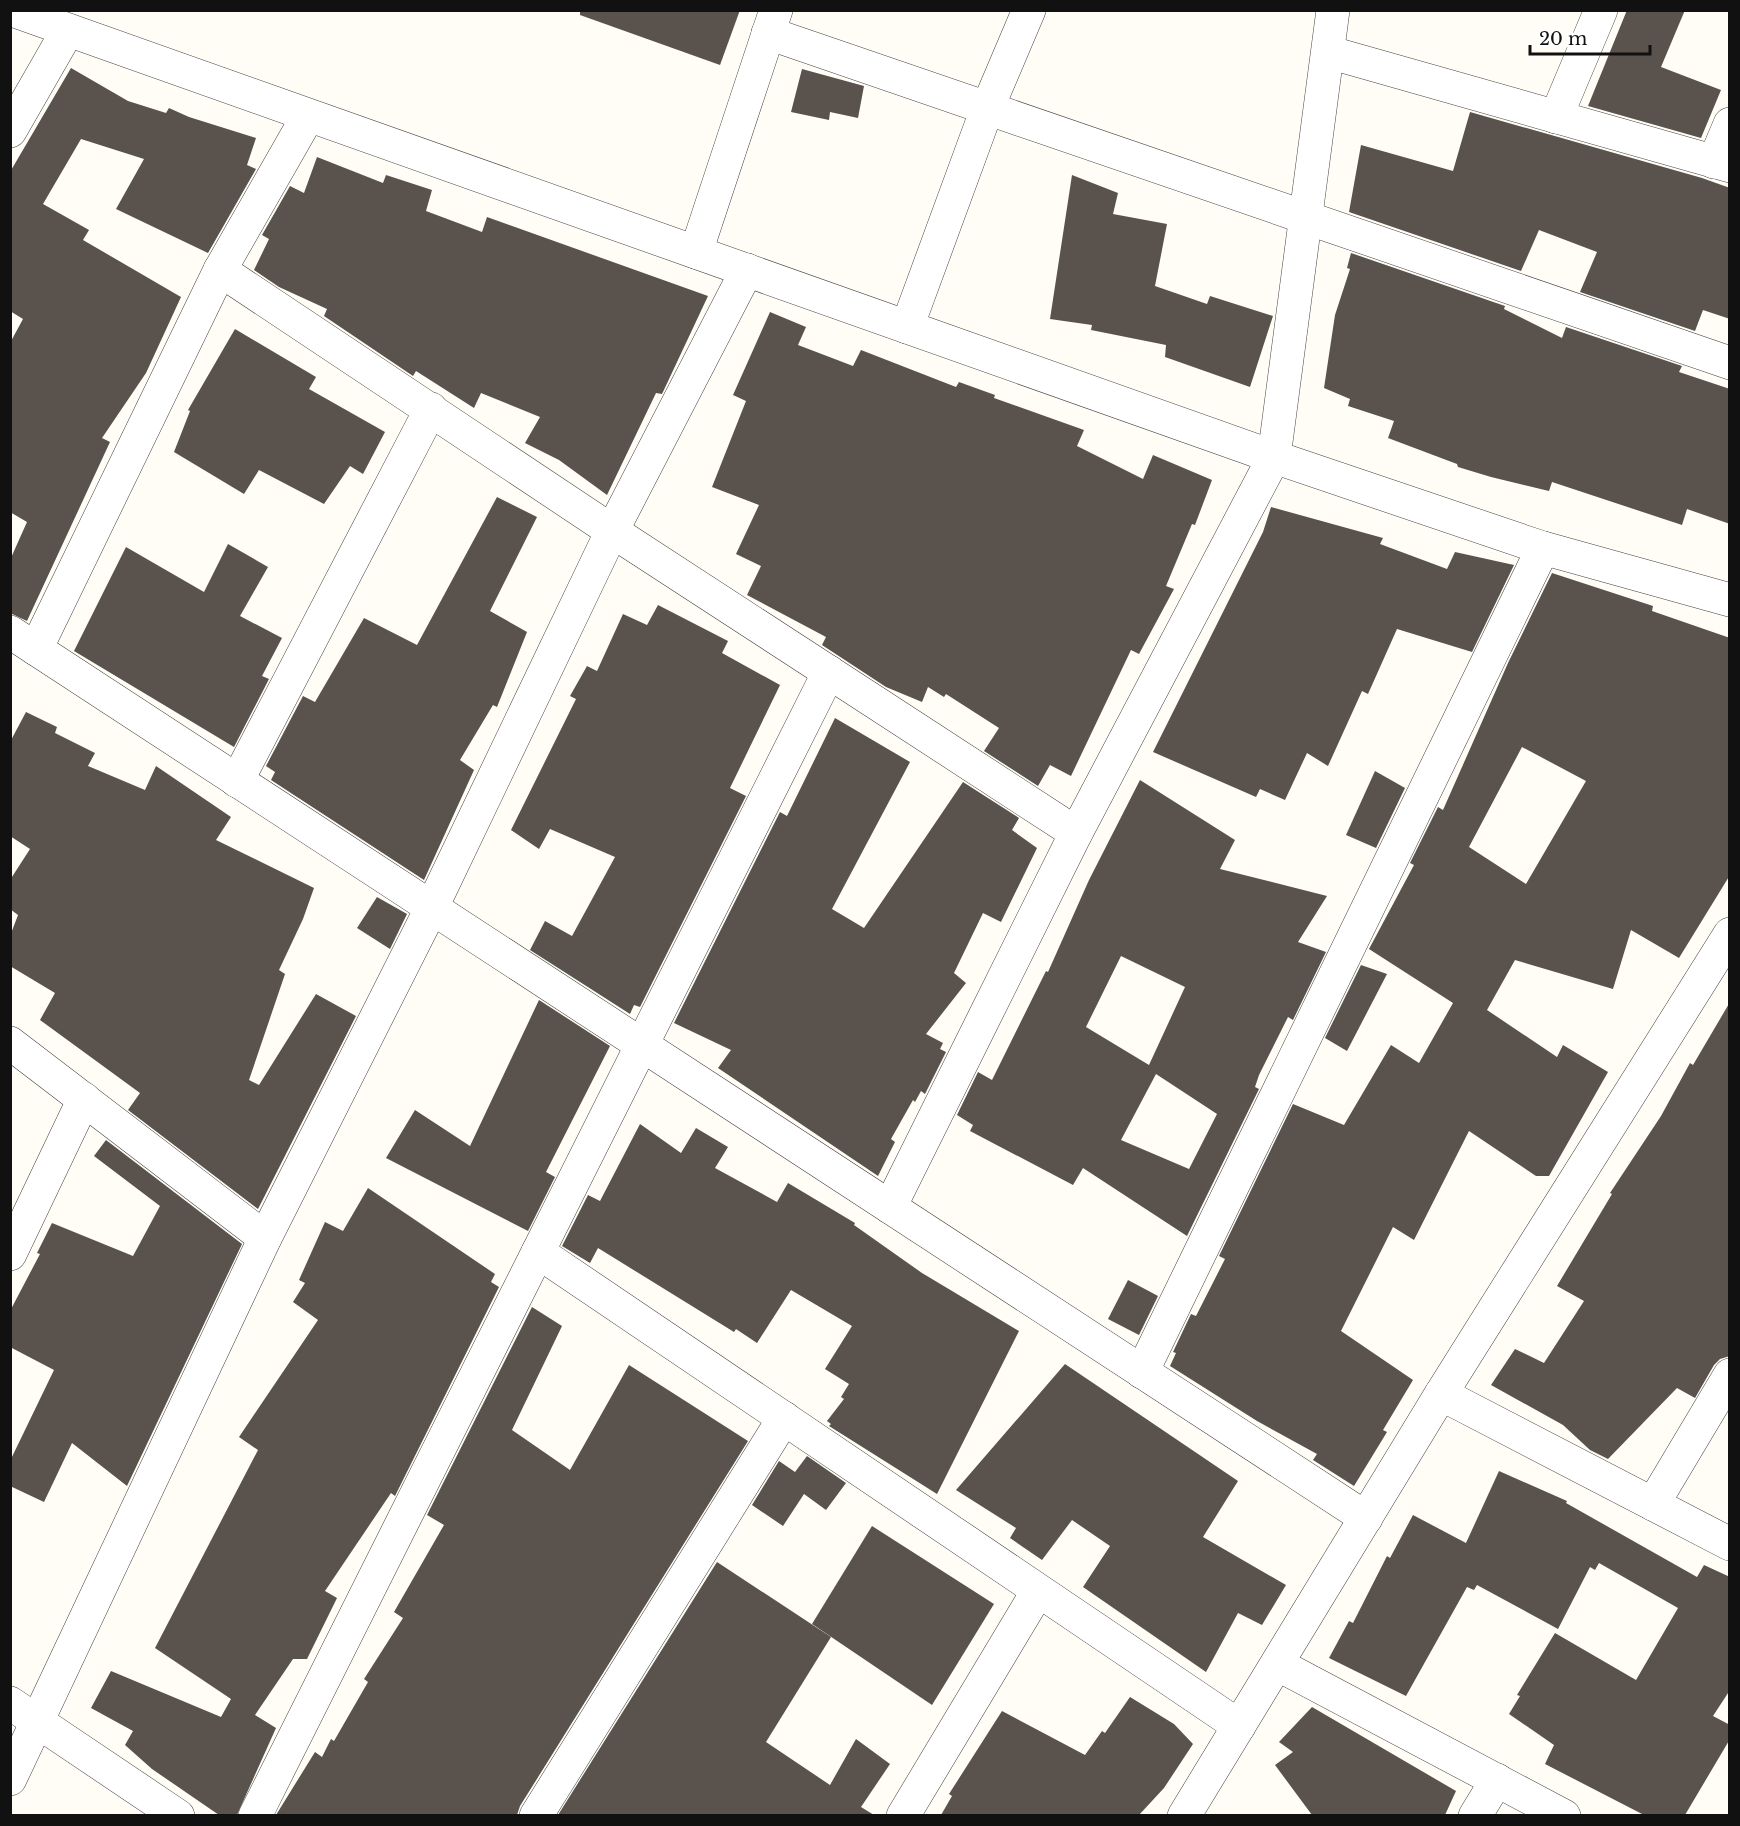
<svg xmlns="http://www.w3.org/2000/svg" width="1740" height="1826" viewBox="0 0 1740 1826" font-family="'Libre Baskerville',serif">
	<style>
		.building { fill: #5a524d; fill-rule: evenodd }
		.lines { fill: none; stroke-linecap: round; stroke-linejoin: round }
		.street-casing { stroke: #444; stroke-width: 34 }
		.street { stroke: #fff; stroke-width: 33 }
	</style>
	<rect width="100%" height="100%" fill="#fffdf5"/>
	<g class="building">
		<path d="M580,10H740L720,65L580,15Z"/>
		<path d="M1627,10H1685L1661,67L1721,90L1701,138L1588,106Z"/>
		<path d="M71,68L128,101L166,113L169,108L189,117L256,138L247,165L256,169L208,253L116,209L144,159L81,139L43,204L89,230L83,240L181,297L146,373L102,438L110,442L27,621L10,613V560L27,522L10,512V343L23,319L10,311V172Z"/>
		<path d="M802,69L864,86L858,118L830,112L829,120L791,112Z"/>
		<path d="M1470,112L1702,178L1730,188V319L1703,310L1695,331L1580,292L1597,252L1539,230L1521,271L1349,212L1361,145L1453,171Z"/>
		<path d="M317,157L383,183L386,175L432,190L426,211L482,232L487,217L708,296L662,394L656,393L607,495L559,460L525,443L540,417L481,393L474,408L416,371L413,376L324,316L327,309L279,287L254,270L269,239L262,235L290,186L304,193Z"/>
		<path d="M1072,175L1118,193L1113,214L1167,224L1155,286L1207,304L1210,296L1273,316L1250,387L1165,357L1166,345L1091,330L1092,325L1050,319Z"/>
		<path d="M1351,253L1505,306L1504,309L1562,338L1566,327L1682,366L1679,372L1730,389V524L1687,509L1682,525L1552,482L1549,491L1491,477L1458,467L1457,464L1388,438L1394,421L1348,406L1350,399L1324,388L1335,315L1350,269L1347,268Z"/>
		<path d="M770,312L806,327L798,345L853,366L861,350L956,387L959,382L995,395L994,398L1084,430L1077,446L1143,479L1153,455L1212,480L1195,525L1192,524L1166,586L1174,589L1139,654L1131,650L1071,776L1050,765L1038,786L984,751L999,728L946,694L944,697L928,687L922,702L886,687L822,645L826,637L747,595L761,566L736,554L759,505L712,487L746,401L733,395Z"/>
		<path d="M235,329L316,377L309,389L385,432L363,474L350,466L324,504L259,470L244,494L174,452L190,411L188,410Z"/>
		<path d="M497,497L537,517L490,611L527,632L497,707L493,705L460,760L474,770L424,880L271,780L275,772L266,766L303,696L315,702L364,618L417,645Z"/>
		<path d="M1271,507L1383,538L1380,544L1447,569L1455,552L1514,565L1472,652L1397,629L1368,694L1362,691L1328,766L1307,753L1285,800L1260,789L1256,797L1153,752L1263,532Z"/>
		<path d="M228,544L268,567L240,616L282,638L262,676L269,679L234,747L74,651L126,547L204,592Z"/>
		<path d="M1552,573L1653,606L1652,611L1730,638V875L1679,958L1631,930L1613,989L1515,960L1487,1010L1557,1057L1563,1045L1608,1072L1549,1176H1536L1469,1131L1414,1240L1393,1227L1341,1331L1413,1380L1383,1430L1387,1432L1354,1486L1313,1460L1317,1454L1257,1421L1170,1366L1176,1353L1173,1352L1191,1314L1196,1316L1225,1259L1219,1256L1293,1104L1344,1125L1391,1045L1419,1063L1453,1003L1369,949L1414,865L1410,863L1438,807L1443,810L1508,663ZM1522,747L1586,781L1526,884L1469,847Z"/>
		<path d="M658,605L728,641L722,653L780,685L730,788L746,796L640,1007L634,1005L630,1014L530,950L545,921L572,936L615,857L550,829L539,849L511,830L576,699L570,696L587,666L597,671L623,614L647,625Z"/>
		<path d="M26,712L57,727L55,733L95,753L88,766L145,790L156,766L231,817L216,840L314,888L303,919L279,970L285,974L249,1080L259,1085L316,994L356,1016L258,1209L128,1110L140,1093L40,1020L55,993L10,966V936L18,915L10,909V880L30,849L10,836V742Z"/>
		<path d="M835,718L910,762L832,909L864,928L963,782L1019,818L1012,830L1037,848L1001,922L983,913L954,973L966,983L926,1034L943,1043L940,1049L946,1052L925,1094L921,1091L915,1102L913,1100L891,1139L895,1142L878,1176L718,1068L731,1050L674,1023L780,812L787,816Z"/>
		<path d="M1375,771L1405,788L1376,848L1346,835Z"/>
		<path d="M1140,780L1235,840L1220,869L1327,896L1298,942L1326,952L1293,1020L1288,1017L1259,1075L1255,1087L1259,1089L1187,1236L1083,1168L1073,1185L970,1131L973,1125L957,1115L978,1072L992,1080L1046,971L1048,972L1089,880ZM1121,956L1185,987L1149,1065L1086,1027ZM1156,1074L1217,1114L1189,1169L1121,1140Z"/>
		<path d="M377,897L407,914L390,949L357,928Z"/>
		<path d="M1361,965L1387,974L1347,1051L1325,1038Z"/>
		<path d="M539,1000L610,1046L546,1172L555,1177L528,1231L386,1158L415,1110L470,1146Z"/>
		<path d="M1730,1002V1356L1720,1359L1714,1365L1695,1398L1677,1388L1608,1459L1590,1450L1563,1425L1491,1385L1515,1349L1544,1363L1584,1301L1557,1286L1612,1194L1610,1193L1661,1116L1690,1063L1693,1065Z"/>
		<path d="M640,1124L681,1153L696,1128L728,1147L715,1168L777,1202L788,1183L855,1223L854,1225L922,1273L1019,1331L937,1494L829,1426L831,1424L827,1421L844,1399L841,1397L849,1384L825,1369L852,1326L791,1290L757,1343L736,1329L734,1332L598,1248L590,1263L562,1246L588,1195L600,1201Z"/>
		<path d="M106,1140L242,1244L127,1486L72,1443L44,1502L10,1486V1461L54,1370L10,1347V1311L40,1254L37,1253L52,1223L133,1256L160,1206L94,1156Z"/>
		<path d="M368,1188L495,1274L491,1282L499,1287L395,1496L391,1493L325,1591L337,1598L307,1659H293L255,1715L276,1728L237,1815H219L152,1769L125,1745L133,1731L91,1708L111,1671L221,1717L231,1699L155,1648L258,1450L239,1437L318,1320L293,1302L305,1283L299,1280L325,1222L343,1231Z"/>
		<path d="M1128,1280L1158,1296L1139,1335L1108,1319Z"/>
		<path d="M532,1307L562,1326L512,1430L570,1470L629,1365L748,1441L520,1806L517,1815H276L315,1752L322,1757L331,1739L334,1741L368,1682L364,1679L403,1618L394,1612L444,1525L427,1515Z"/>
		<path d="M1065,1364L1238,1481L1203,1537L1286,1585L1262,1625L1238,1613L1206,1672L1083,1587L1110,1546L1072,1520L1042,1560L1010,1538L1016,1528L956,1490Z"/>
		<path d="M807,1456L846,1483L826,1510L804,1494L783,1526L752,1505L779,1461L795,1472Z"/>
		<path d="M1499,1471L1567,1501L1566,1503L1697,1577L1704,1565L1730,1577V1690L1713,1716L1730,1725V1739L1685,1815H1644L1545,1764L1554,1745L1509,1714L1520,1696L1517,1695L1555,1633L1636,1680L1678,1608L1599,1563L1595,1570L1590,1567L1558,1629L1477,1585L1474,1590L1467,1587L1406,1696L1329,1658L1349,1621L1353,1623L1387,1556L1390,1558L1413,1515L1466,1543Z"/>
		<path d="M872,1526L994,1604L932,1705L812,1624Z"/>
		<path d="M717,1562L831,1637L766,1742L830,1785L856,1739L890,1764L861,1807L874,1815H558Z"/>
		<path d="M1130,1697L1174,1724L1193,1744L1164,1788L1139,1815H941L952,1796L949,1794L1002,1711L1085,1755L1102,1731L1105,1733Z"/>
		<path d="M1312,1707L1456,1791L1445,1815H1312L1275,1765L1293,1752L1279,1742Z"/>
	</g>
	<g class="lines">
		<g class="street-casing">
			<g id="street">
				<path d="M12,10L1274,457L1543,548L1730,600"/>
				<path d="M768,33L1730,363"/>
				<path d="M1328,52L1730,166"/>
				<path d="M1556,117L1601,10"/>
				<path d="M10,131L68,30"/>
				<path d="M1714,162L1730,124"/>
				<path d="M696,252L776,10"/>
				<path d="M220,270L612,531L1076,833"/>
				<path d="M907,327L987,109L1029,10"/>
				<path d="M10,632L1366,1518"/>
				<path d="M36,649L220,270L308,116"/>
				<path d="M237,781L431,409"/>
				<path d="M10,1043L265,1238"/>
				<path d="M890,1207L1076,833L1274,457L1333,10"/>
				<path d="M538,1252L1239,1726"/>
				<path d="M10,1254L84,1099"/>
				<path d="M1142,1372L1543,548"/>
				<path d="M1441,1394L1730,1544"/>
				<path d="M1653,1504L1730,1375"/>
				<path d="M1277,1664L1564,1816"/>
				<path d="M10,1703L178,1816"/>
				<path d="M10,1779L265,1238L431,909L612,531L747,270"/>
				<path d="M255,1816L829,672"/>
				<path d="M536,1816L784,1418"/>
				<path d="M903,1816L1038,1591"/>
				<path d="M1184,1816L1441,1394L1730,934"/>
				<path d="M1475,1816L1497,1780"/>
			</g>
		</g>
		<use href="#street" class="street"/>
	</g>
	<rect width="1740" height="1826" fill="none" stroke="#111111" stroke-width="24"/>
	<path d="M1530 45v9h120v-9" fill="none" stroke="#111111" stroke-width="3"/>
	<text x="1539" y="45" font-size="18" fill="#111111" stroke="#ffffff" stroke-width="4.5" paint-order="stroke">20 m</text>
</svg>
